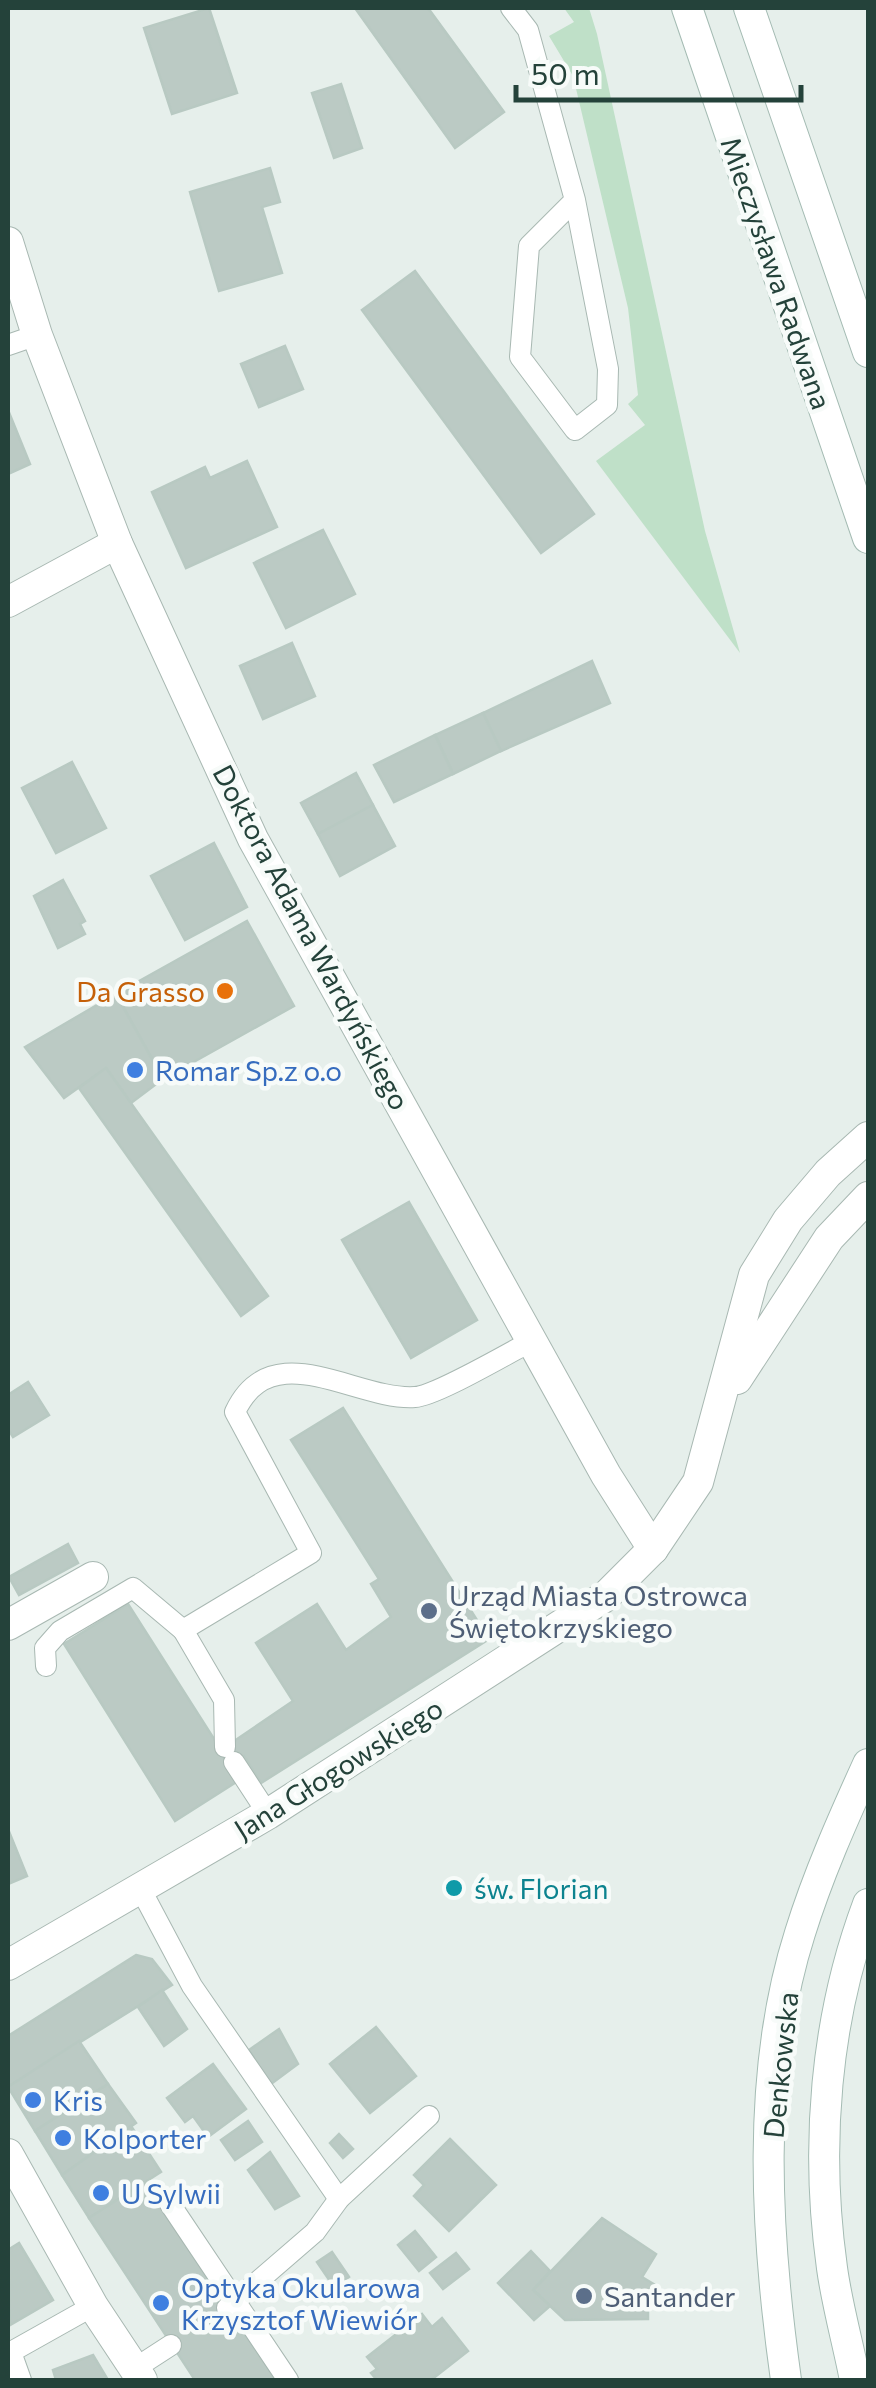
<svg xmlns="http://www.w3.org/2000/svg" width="876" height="2388" viewBox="0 0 876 2388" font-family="Commissioner,sans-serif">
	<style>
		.green { fill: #bfe0c8 }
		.building { fill: #bbcac4; stroke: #b8c9c2; stroke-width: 2.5 }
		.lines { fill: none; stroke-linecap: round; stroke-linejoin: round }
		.lane-casing { stroke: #a8b8b2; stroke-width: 22 }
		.street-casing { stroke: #a8b8b2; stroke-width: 32 }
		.secondary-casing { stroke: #a4bbb3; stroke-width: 32 }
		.lane { stroke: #fff; stroke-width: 20 }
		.street { stroke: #fff; stroke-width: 30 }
		.secondary { stroke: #fff; stroke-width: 30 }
		.food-dot { fill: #e8710a; stroke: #f7fbf9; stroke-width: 4 }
		.shop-dot { fill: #3f7fe0; stroke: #f7fbf9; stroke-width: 4 }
		.service-dot { fill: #5c6f8a; stroke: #f7fbf9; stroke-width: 4 }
		.culture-dot { fill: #0f9aa8; stroke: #f7fbf9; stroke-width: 4 }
		.labels { text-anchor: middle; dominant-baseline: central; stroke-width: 9; stroke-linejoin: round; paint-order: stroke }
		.street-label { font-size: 28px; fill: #24423a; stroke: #f7fbf9 }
		.food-label { font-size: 28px; fill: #c56008; stroke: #f7fbf9; text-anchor: end }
		.shop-label { font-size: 28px; fill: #366cbe; stroke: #f7fbf9; text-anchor: start }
		.service-label { font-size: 28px; fill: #4e5e75; stroke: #f7fbf9; text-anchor: start }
		.culture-label { font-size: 28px; fill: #0d838f; stroke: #f7fbf9; text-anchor: start }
	</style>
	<rect width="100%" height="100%" fill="#e6efeb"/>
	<path class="green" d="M564,8H589L597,34L705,531L740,653L596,461L645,425L628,404L638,395L628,308L573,76L549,36L574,22Z"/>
	<g class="building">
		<path d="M209,8L237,93L172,114L144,28Z"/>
		<path d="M355,8H428L504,112L455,148Z"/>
		<path d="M341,84L362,148L334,158L312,93Z"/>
		<path d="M270,168L280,202L262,207L282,273L219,291L190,192Z"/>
		<path d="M415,271L594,514L541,553L362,310Z"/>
		<path d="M285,346L303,389L259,407L241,364Z"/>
		<path d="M8,410L30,464L8,474Z"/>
		<path d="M247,461L277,527L186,568L152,492L205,467L210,478Z"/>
		<path d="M323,530L355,594L286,628L254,563Z"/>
		<path d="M292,643L315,696L263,719L240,666Z"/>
		<path d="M592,661L610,703L501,751L483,713Z"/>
		<path d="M483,713L501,751L453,774L435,735Z"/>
		<path d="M435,735L453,774L394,802L374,765Z"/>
		<path d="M72,762L106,828L56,853L22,788Z"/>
		<path d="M356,773L373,805L318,834L301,803Z"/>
		<path d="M373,805L395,846L340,876L318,834Z"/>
		<path d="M214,843L247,907L185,940L151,876Z"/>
		<path d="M63,880L85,921L80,924L85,934L58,948L34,896Z"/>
		<path d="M247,921L294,1006L163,1079L116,994Z"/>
		<path d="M116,994L163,1079L131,1103L106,1068L64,1098L25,1047Z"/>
		<path d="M106,1068L268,1296L241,1316L79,1088Z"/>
		<path d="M409,1202L477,1320L411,1358L342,1240Z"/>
		<path d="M28,1382L49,1415L13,1437L8,1429V1395Z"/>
		<path d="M343,1408L489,1639L261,1783L244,1756L234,1762L238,1781L175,1821L64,1644L128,1604L221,1750L293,1701L256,1643L317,1604L346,1650L391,1617L371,1584L379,1579L291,1440Z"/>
		<path d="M68,1544L78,1563L19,1595L9,1577Z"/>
		<path d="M8,1829L27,1876L8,1884Z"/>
		<path d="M136,1955L152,1959L172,1985L8,2087V2036Z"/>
		<path d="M162,1990L187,2029L164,2046L138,2007Z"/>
		<path d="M376,2027L416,2076L370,2113L330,2064Z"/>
		<path d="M279,2029L298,2064L271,2084L249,2050Z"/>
		<path d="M79,2041L108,2084L35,2131L8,2087Z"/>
		<path d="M213,2064L246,2109L208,2137L193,2116L185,2122L167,2098Z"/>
		<path d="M108,2084L136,2123L62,2175L35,2131Z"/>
		<path d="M248,2121L262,2142L235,2160L221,2140Z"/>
		<path d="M131,2126L161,2172L89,2218L62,2175Z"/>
		<path d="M339,2134L353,2149L343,2158L330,2143Z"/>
		<path d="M450,2139L496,2185L449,2231L414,2196L424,2185L414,2175Z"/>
		<path d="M270,2152L299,2196L275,2209L248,2170Z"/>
		<path d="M145,2182L227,2308L276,2380H195L89,2218Z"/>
		<path d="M602,2218L656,2254L642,2277L655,2285L648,2296V2319L565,2320L533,2290Z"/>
		<path d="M415,2231L436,2257L419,2271L398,2245Z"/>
		<path d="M19,2243L53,2300L10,2325L8,2250Z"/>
		<path d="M531,2251L550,2271L533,2290L550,2306L534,2320L498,2283Z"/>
		<path d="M332,2252L349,2277L334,2287L317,2262Z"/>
		<path d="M456,2253L469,2269L443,2289L430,2273Z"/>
		<path d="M422,2314L432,2327L442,2318L468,2351L431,2380H377L371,2373L377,2369L367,2357Z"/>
		<path d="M93,2355L108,2380H56L53,2370Z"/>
	</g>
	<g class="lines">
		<g class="lane-casing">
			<g id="lane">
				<path d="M511,8L528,30L575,200L529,246L520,357L575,430L607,405L608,369L575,200"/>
				<path d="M8,345L37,335"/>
				<path d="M183,1630L224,1700L225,1747"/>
				<path d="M46,1666L45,1648L60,1631L133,1588L183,1630L311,1553L235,1412C272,1333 356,1401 415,1397C436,1396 508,1353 532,1341"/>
				<path d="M234,1762L268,1814"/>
				<path d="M140,1888L192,1986L339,2199"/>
				<path d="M170,2204L288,2380"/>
				<path d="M227,2308L315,2232L339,2199L429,2116"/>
				<path d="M134,2369L171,2345"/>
				<path d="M21,2380L11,2352L93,2306"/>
			</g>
		</g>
		<g class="street-casing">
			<g id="street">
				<path d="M8,242L37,335L117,543L253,839L606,1475L653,1549"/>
				<path d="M8,602L117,543"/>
				<path d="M737,1379L829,1238L868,1197"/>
				<path d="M8,1625L93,1577"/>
				<path d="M8,1965L268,1814L606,1596L653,1549L698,1482L754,1275L788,1220L828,1173L868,1137"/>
				<path d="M8,2154L93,2306L142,2380"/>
			</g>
		</g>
		<g class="secondary-casing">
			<g id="secondary">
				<path d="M687,8L868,538"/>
				<path d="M749,8L868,352"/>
				<path d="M786,2380C766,2237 755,2074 800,1933C818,1875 843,1819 868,1764"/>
				<path d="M855,2380C848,2343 837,2305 832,2268C815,2147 825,2019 868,1904"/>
			</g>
		</g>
		<use href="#lane" class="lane"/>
		<use href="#street" class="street"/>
		<use href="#secondary" class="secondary"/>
	</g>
	<circle class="food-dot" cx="225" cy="991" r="10"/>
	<g class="shop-dot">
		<circle cx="135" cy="1070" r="10"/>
		<circle cx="33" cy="2100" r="10"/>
		<circle cx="63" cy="2138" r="10"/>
		<circle cx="101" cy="2193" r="10"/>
		<circle cx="161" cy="2303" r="10"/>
	</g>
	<g class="service-dot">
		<circle cx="429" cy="1611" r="10"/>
		<circle cx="584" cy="2296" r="10"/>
	</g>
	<circle class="culture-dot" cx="454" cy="1888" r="10"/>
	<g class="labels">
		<g class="street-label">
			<text transform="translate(777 273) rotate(71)">Mieczysława Radwana</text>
			<text transform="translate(312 937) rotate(62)">Doktora Adama Wardyńskiego</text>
			<text transform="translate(338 1768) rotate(-32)">Jana Głogowskiego</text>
			<text transform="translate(780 2065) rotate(-84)">Denkowska</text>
		</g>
		<g class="food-label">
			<text x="205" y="991">Da Grasso</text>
		</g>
		<g class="shop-label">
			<text x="155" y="1070">Romar Sp.z o.o</text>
			<text x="53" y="2100">Kris</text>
			<text x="83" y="2138">Kolporter</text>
			<text x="121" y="2193">U Sylwii</text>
			<text x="181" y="2287">Optyka Okularowa<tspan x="181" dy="32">Krzysztof Wiewiór</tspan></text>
		</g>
		<g class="service-label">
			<text x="449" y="1595">Urząd Miasta Ostrowca<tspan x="449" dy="32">Świętokrzyskiego</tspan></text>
			<text x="604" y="2296">Santander</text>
		</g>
		<g class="culture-label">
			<text x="474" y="1888">św. Florian</text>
		</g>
	</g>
	<rect width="876" height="2388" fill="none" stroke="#24423a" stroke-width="20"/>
	<path d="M516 85v15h285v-15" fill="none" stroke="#24423a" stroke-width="5"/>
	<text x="531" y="85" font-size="30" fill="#24423a" stroke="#f7fbf9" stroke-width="8" paint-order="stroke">50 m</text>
</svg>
